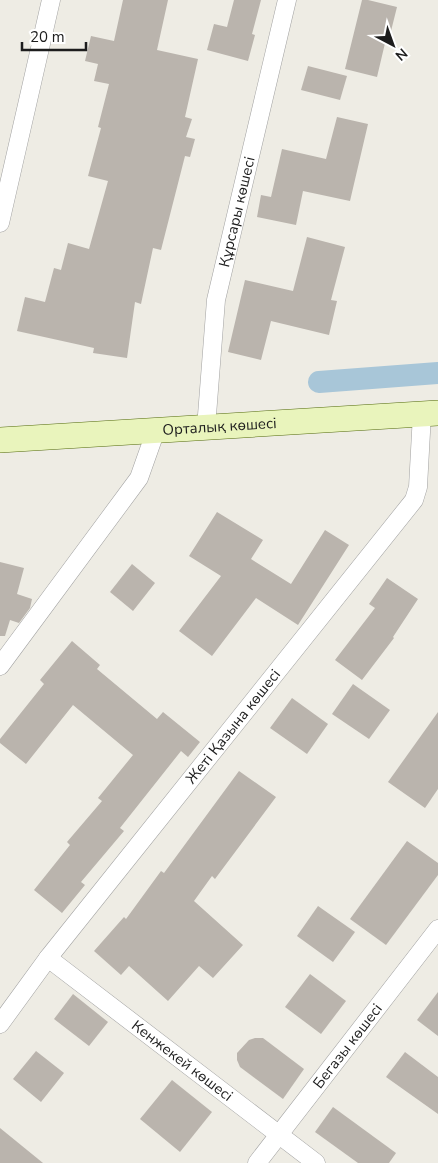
<svg xmlns="http://www.w3.org/2000/svg" width="438" height="1163" viewBox="0 0 438 1163" font-family="'Nunito Sans',sans-serif">
	<style>
		.lines { fill: none; stroke-linecap: round; stroke-linejoin: round }
		.canal { stroke: #a8c6d8; stroke-width: 22 }
		.building { fill: #bab4ad }
		.minor-casing { stroke: #a1a1a1; stroke-width: 19 }
		.secondary-casing { stroke: #546b0e; stroke-width: 26 }
		.minor { stroke: #fff; stroke-width: 18 }
		.secondary { stroke: #e9f4bc; stroke-width: 25 }
		.labels { text-anchor: middle; dominant-baseline: central; stroke-width: 4; stroke-linejoin: round; paint-order: stroke }
		.street-label { font-size: 15px; fill: #1d1d1d; stroke: #fff }
	</style>
	<rect width="100%" height="100%" fill="#eeece4"/>
	<g class="lines">
		<path class="canal" d="M319,382L438,373"/>
	</g>
	<g class="building">
		<path d="M123,0H168L157,50L198,59L185,117L192,119L186,137L195,139L190,157L185,156L161,250L153,248L141,304L135,302L127,358L93,353L94,348L17,331L25,297L45,302L54,268L61,270L68,243L89,249L108,181L88,176L101,128L98,127L109,84L94,81L98,64L85,61L91,36L114,41Z"/>
		<path d="M234,0H261L252,34L255,35L248,61L207,50L214,24L227,27Z"/>
		<path d="M362,0H368L397,7L389,39H386L377,77L345,69Z"/>
		<path d="M308,66L347,76L340,100L301,90Z"/>
		<path d="M337,117L368,124L350,201L303,191L296,225L257,217L261,195L271,197L282,149L326,159Z"/>
		<path d="M307,237L345,247L331,300L337,301L329,335L271,321L261,360L228,352L245,280L293,291Z"/>
		<path d="M217,512L263,540L251,559L291,584L325,530L349,545L298,625L256,598L212,656L179,631L221,576L189,556Z"/>
		<path d="M0,562L24,568L17,594L32,599L30,608L19,623L10,620L5,636H0Z"/>
		<path d="M132,564L155,583L133,611L110,592Z"/>
		<path d="M387,578L418,599L393,637L394,638L362,680L335,660L375,608L369,604Z"/>
		<path d="M72,641L100,665L97,669L157,719L163,712L200,742L188,757L181,751L120,828L124,831L81,882L85,885L62,913L34,890L70,845L67,842L102,801L98,798L133,755L73,705L26,764L0,743V739L44,684L40,680Z"/>
		<path d="M353,684L390,710L369,739L332,714Z"/>
		<path d="M292,698L328,724L307,754L270,728Z"/>
		<path d="M438,712V789L425,808L388,782Z"/>
		<path d="M239,771L276,797L215,879L212,876L194,901L243,945L213,978L199,966L168,1001L129,966L121,975L94,951L124,917L126,919L161,871L164,873Z"/>
		<path d="M407,841L438,863V875L386,945L350,919Z"/>
		<path d="M318,906L355,932L333,962L297,936Z"/>
		<path d="M310,974L346,1001L321,1034L285,1007Z"/>
		<path d="M438,992V1036L417,1020Z"/>
		<path d="M73,994L108,1022L89,1046L54,1019Z"/>
		<path d="M255,1038H263L304,1069L283,1099L240,1067L237,1060V1053L249,1040Z"/>
		<path d="M36,1051L64,1073L41,1102L13,1079Z"/>
		<path d="M405,1052L438,1077V1114L386,1077Z"/>
		<path d="M172,1080L212,1112L180,1152L140,1119Z"/>
		<path d="M333,1107L396,1153L389,1163H358L315,1132Z"/>
		<path d="M0,1128L43,1163H0Z"/>
	</g>
	<g class="lines">
		<g class="minor-casing">
			<g id="minor">
				<path d="M0,223L51,0"/>
				<path id="s1" d="M206,428L216,300L287,0"/>
				<path d="M0,666L139,478L156,430"/>
				<path id="s2" d="M48,958L316,1163"/>
				<path id="s3" d="M0,1024L48,958L414,500L418,487L422,414"/>
				<path id="s4" d="M257,1163L438,929"/>
			</g>
		</g>
		<g class="secondary-casing">
			<g id="secondary">
				<path id="s5" d="M0,440L438,413"/>
			</g>
		</g>
		<use href="#minor" class="minor"/>
		<use href="#secondary" class="secondary"/>
	</g>
	<g class="labels">
		<g class="street-label">
			<text stroke="none"><textPath href="#s1" startOffset="219">Құрсары көшесі</textPath></text>
			<text stroke="none"><textPath href="#s5" startOffset="220">Орталық көшесі</textPath></text>
			<text stroke="none"><textPath href="#s3" startOffset="378">Жеті Қазына көшесі</textPath></text>
			<text stroke="none"><textPath href="#s4" startOffset="148">Бегазы көшесі</textPath></text>
			<text stroke="none"><textPath href="#s2" startOffset="169">Кенжекей көшесі</textPath></text>
		</g>
	</g>
	<g transform="translate(393 45) rotate(139)" stroke="#ffffff" stroke-width="4" paint-order="stroke">
	<path d="M0-4L9 19L0 12L-9 19Z" fill="#1d1d1d"/>
	<text y="-8" font-size="14" font-weight="bold" text-anchor="middle" fill="#1d1d1d">N</text>
	</g>
	<path d="M22 42v8h64v-8" fill="none" stroke="#1d1d1d" stroke-width="2.5"/>
	<text x="30" y="42" font-size="15" fill="#1d1d1d" stroke="#ffffff" stroke-width="4" paint-order="stroke">20 m</text>
</svg>
